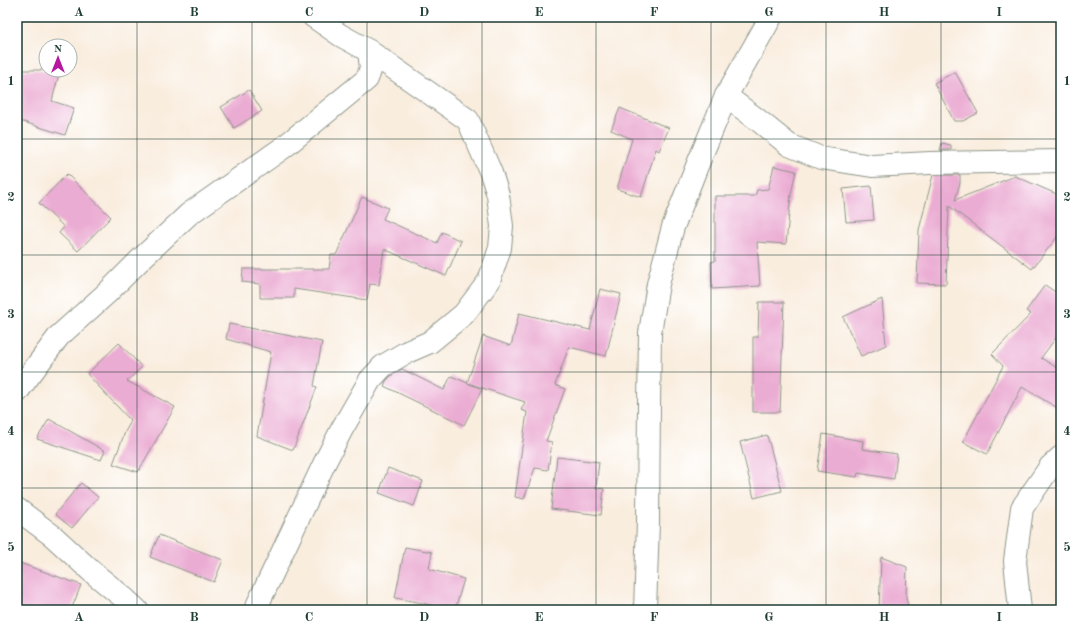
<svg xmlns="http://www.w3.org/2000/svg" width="1078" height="627" viewBox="0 0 1078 627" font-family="'Old Standard TT',serif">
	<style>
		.building { fill: #ebacd3 }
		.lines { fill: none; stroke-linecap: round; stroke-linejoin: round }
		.street-casing { stroke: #8c9589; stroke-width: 24 }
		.street { stroke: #fff; stroke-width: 22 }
		.grid { fill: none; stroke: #1f3d34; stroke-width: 1; stroke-opacity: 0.55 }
		.neatline { fill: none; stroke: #1f3d34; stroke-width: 1.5 }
		.grid-label { font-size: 13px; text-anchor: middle; font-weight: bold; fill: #1f3d34 }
	</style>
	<rect width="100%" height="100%" fill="#fff"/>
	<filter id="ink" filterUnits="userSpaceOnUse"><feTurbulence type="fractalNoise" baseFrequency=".025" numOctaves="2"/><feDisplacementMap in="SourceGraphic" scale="8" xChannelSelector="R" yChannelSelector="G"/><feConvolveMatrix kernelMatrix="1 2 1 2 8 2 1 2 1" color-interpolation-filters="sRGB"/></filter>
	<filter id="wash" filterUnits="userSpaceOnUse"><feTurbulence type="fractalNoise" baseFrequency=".012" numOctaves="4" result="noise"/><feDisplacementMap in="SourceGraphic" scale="16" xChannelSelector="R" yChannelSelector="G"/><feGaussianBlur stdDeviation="0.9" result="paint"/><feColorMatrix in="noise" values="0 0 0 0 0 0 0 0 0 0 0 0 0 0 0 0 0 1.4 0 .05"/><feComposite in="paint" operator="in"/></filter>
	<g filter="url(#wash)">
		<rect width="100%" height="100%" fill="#f9edde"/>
		<g id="blocks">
			<g class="building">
				<path d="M17,70H60L52,101L74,108L65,135L17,120Z"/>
				<path d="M955,72L978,113L963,121H954L934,83Z"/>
				<path d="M249,90L262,111L234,128L221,107Z"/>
				<path d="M620,108L669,128L659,151L656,149L641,197L617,189L632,139L611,130Z"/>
				<path d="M942,143L951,145V150H940Z"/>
				<path d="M774,166L796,171L791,194L786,244L757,242L760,286L712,289L711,262L715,261V196H755L757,190L768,189Z"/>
				<path d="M67,174L111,217L78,251L59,233L64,227L39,203Z"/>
				<path d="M933,175H960V183L955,200L1015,176L1061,196V232L1032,269L949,206L946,284L917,283L919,230Z"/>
				<path d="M871,186L874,220L846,222L843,189Z"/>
				<path d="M362,197L388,208L383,219L437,243L442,232L461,241L446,276L384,249L379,285L370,284L367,300L294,289V298H260V284L242,282L243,269H329L331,255H336Z"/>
				<path d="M1045,285L1061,296V331L1041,358L1061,370V410L1022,387L987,454L963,442L1003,366L992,354L1031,314L1026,311Z"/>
				<path d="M600,289L621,294L606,356L569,347L555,385L565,389L546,441L552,442L548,470L535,468L524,499L515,497L527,412L521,410L525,402L467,383L483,336L511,346L519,313L590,330Z"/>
				<path d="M882,299L886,345L861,356L843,317Z"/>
				<path d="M759,302H784L780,412H753V337H758Z"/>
				<path d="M229,324L322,342L314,386L317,387L293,450L257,436L271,352L226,339Z"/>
				<path d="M119,343L142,367L127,381L175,407L138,472L113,464L125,432L131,421L87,374Z"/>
				<path d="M402,369L444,390L451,376L482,389L464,425L384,386L386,381L391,376Z"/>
				<path d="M49,419L105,451L101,460L37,439Z"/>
				<path d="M823,434L863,441L862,449L897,454L894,479L858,473L857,477L817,471Z"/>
				<path d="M767,435L782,491L754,498L740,442Z"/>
				<path d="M557,457L599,462L596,488L604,489L601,515L551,509Z"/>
				<path d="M388,468L423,481L414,506L379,493Z"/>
				<path d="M81,483L98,497L72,528L55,514Z"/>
				<path d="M159,535L223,560L214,582L150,557Z"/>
				<path d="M405,547L432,552L429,569L464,579L455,610H448L423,603L395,598Z"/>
				<path d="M881,557L907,567L906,598L909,610H879Z"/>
				<path d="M17,562L81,585L71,610H17Z"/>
			</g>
		</g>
	</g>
	<g filter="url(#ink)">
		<use href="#blocks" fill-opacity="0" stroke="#8c9589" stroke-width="1"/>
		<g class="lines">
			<g class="street-casing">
				<g id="street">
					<path d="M726,96L758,120L789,145L821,158L872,166L930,163L1061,161"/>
					<path d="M17,392L59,336L107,293L143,257L189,214L284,147L367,79L371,68L369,51"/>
					<path d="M17,509L53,536L91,571L124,598L137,610"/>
					<path d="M255,610L325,462L342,429L370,380L383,366L407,352L430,342L464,314L489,281L500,248L502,226L498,195L491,173L468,120L369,51L340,35L314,17"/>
					<path d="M645,610L648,522L649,406L650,333L658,284L673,227L697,166L726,96L771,17"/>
					<path d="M1020,610L1015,561L1022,508L1050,467L1061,457"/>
				</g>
			</g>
			<use href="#street" class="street"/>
		</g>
	</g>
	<path class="grid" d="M137,17V610M252,17V610M367,17V610M482,17V610M596,17V610M711,17V610M826,17V610M941,17V610M17,139H1061M17,255H1061M17,372H1061M17,488H1061"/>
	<rect width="1078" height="627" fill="none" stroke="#fff" stroke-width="44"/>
	<g transform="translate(58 58)"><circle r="19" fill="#ffffff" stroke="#a5b1ae"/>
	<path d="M0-3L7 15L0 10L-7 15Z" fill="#b5179e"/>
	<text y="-6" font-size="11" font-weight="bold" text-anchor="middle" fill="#1f3d34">N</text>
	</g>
	<rect x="22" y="22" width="1034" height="583" class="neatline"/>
	<g class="grid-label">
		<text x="79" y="16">A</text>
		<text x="194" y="16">B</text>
		<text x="309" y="16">C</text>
		<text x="424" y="16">D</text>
		<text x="539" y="16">E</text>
		<text x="654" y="16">F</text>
		<text x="769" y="16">G</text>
		<text x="884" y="16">H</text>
		<text x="999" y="16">I</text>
		<text x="11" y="85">1</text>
		<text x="1067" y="85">1</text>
		<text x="11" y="201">2</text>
		<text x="1067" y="201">2</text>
		<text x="11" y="318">3</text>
		<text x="1067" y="318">3</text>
		<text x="11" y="435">4</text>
		<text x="1067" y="435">4</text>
		<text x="11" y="551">5</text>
		<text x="1067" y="551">5</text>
		<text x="79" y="621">A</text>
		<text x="194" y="621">B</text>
		<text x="309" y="621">C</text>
		<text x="424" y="621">D</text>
		<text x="539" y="621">E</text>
		<text x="654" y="621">F</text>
		<text x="769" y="621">G</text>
		<text x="884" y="621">H</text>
		<text x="999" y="621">I</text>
	</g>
</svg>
